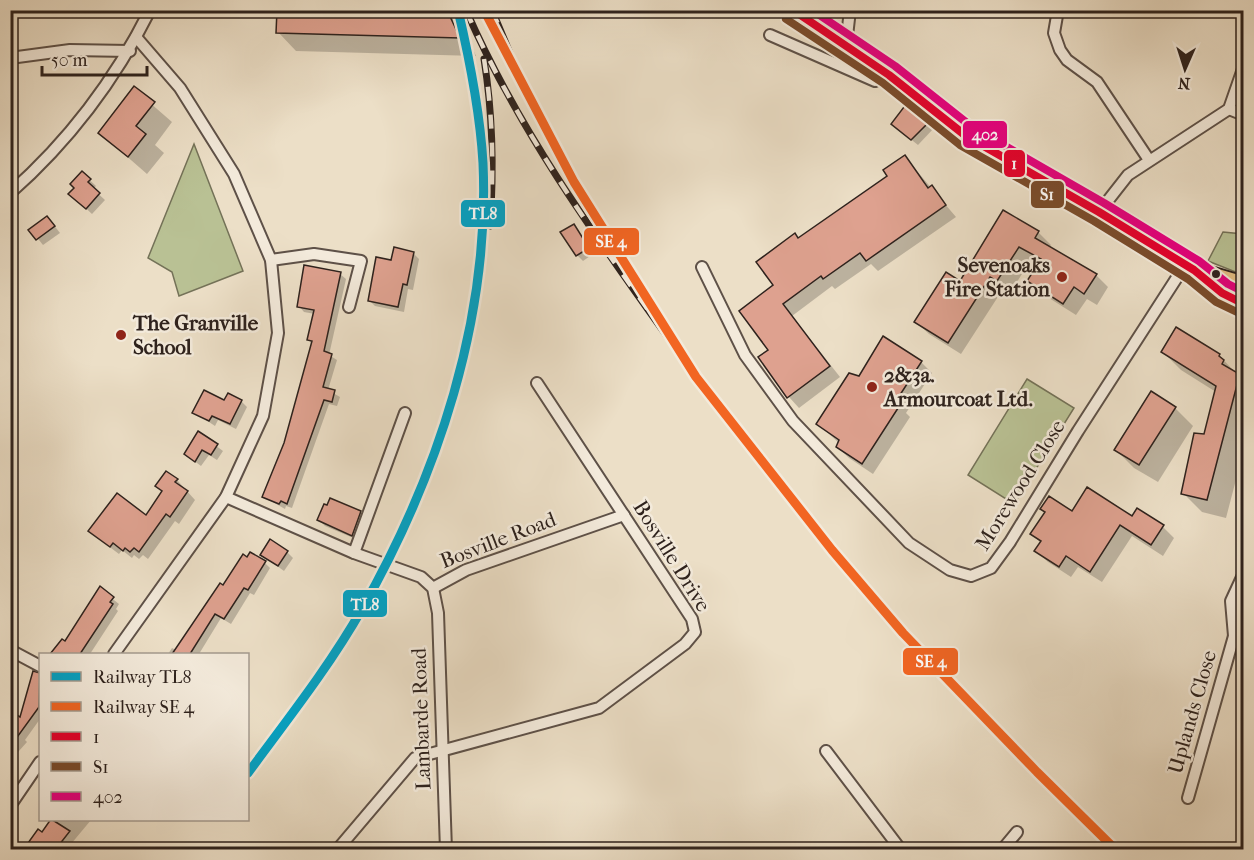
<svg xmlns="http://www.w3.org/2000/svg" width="1254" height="860" viewBox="0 0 1254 860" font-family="'IM FELL French Canon',serif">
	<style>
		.green { fill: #b9c194; stroke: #747258; stroke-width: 1.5 }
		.shadow { fill: #0003 }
		.building { fill: #dea18f; stroke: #2e221d; stroke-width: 1.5 }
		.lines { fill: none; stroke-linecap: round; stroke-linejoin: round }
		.minor-casing { stroke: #5e5148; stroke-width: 14 }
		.primary-casing { stroke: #2e221d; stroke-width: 20 }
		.minor { stroke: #f3eadb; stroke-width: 10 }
		.primary { stroke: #e6c084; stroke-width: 16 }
		.rail-casing { stroke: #2e221d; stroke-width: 7 }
		.rail { stroke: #f3eadb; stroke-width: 4.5; stroke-dasharray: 14; stroke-linecap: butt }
		.bus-1-casing { stroke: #f3eadb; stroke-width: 12 }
		.bus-2-casing { stroke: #f3eadb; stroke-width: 12 }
		.bus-3-casing { stroke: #f3eadb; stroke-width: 12 }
		.bus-1 { stroke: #e4002b; stroke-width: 8 }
		.bus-2 { stroke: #7a4b2a; stroke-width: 8 }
		.bus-3 { stroke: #e5007d; stroke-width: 8 }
		.rail-1-casing { stroke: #f3eadb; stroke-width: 14 }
		.rail-2-casing { stroke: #f3eadb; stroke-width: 14 }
		.rail-1 { stroke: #02a2c5; stroke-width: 9 }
		.rail-2 { stroke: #f26522; stroke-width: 9 }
		.bus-dot { fill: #2e221d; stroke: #f3eadb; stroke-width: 2 }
		.poi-dot { fill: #8f2418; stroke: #f3eadb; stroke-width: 2 }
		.labels { text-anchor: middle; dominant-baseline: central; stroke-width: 5; stroke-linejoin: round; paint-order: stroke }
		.poi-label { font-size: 21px; font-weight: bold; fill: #2e221d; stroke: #f3eadb; text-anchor: start }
		.street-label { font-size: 21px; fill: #2e221d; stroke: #f3eadb }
		.line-badge { stroke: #f3eadb; stroke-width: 2 }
		.badge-label { font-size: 16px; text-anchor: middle; font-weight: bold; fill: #fff }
	</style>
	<rect width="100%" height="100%" fill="#ecdfc7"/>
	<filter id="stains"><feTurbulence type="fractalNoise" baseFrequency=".00333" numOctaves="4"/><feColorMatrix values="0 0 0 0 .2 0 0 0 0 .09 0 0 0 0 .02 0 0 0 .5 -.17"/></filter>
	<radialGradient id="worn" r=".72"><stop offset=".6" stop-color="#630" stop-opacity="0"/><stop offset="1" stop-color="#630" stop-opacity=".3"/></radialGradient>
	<g class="green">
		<path d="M194,144L243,271L179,296L172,272L148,258Z"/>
		<path d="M1223,232L1243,234V275L1208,261Z"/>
		<path d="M1027,379L1074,408L1014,504L968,475Z"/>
	</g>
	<g class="shadow">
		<path d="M278,10H456L476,56L296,51L278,32Z"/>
		<path d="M134,89L172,122L155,145L164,153L147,174L100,133Z"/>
		<path d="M929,122L934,128L918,145L898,129Z"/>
		<path d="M905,157L956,217L878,271L871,264L835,289L832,286L792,316L840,377L799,408L789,397L770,350L775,285L799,239L889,176Z"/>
		<path d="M82,173L96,186L93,189L105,200L92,214L76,199L75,188Z"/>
		<path d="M1004,213L1038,232L1051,245L1049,248L1096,275L1108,287L1097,305L1087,299L1076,315L1041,293L1029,281L1041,263L1032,258L1010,293L1003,289L961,354L929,334L916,322L960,283Z"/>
		<path d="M53,224L60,233L43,245L31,230Z"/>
		<path d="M573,226L593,254L583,261L577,255Z"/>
		<path d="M413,253L419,259L413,290L408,289L404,312L375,306L369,300Z"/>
		<path d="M10,259L18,268L10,274Z"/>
		<path d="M340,274L346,279L329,355L337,360L328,390L340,397L337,406L329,404L292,508L286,506L285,509L264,497L286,443L312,344L308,339L315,314L304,312L299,306Z"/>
		<path d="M1163,352L1219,355L1244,382V449L1226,518L1202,512L1183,493L1205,436L1216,392L1181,370Z"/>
		<path d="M921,362L932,373L906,413L910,417L873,474L849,458L837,447L839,443L818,424L859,378Z"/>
		<path d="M241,401L247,407L236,429L218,420L215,426L194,412L225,402Z"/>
		<path d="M1175,408L1193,426L1158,482L1134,468L1116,450Z"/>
		<path d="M199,433L223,451L217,460L209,455L201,466L185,454Z"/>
		<path d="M177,480L195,500L179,524L175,521L148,559L143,555L139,559L134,555L132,558L122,550L119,554L99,539L146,517L163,492Z"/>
		<path d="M328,507L360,512L366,518L358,540L325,526L319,520Z"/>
		<path d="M1072,513L1132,518L1163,527L1174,538L1163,556L1132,536L1102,582L1078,567L1071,577L1048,562L1036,551L1041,543L1032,534Z"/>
		<path d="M287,552L293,558L284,571L262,555Z"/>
		<path d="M265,563L270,568L254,595L250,593L231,624L221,618L199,654H168L172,648L176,650L224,587Z"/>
		<path d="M100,589L119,604L116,609L118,611L90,654H52L62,641L65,643Z"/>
		<path d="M34,674L40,676V719L25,740L27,742L10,761V717L21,719Z"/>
		<path d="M53,820H91L66,850H23L38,831L42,834Z"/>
	</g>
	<g class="building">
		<path d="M277,10H447L460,38L276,33Z"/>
		<path d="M134,86L155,102L136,126L146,134L128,157L98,133Z"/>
		<path d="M907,103L930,121L911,140L891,124Z"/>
		<path d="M905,155L928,188L932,185L946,205L866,261L860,253L823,279L821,276L783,304L830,366L787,398L758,357L768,350L739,311L773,285L756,262L795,233L798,238L887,176L883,170Z"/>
		<path d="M82,171L91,179L88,182L100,193L86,209L68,194L74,188L70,184Z"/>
		<path d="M1003,210L1039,231L1035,238L1097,274L1084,294L1074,287L1063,304L1027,281L1041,259L1019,247L997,281L990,277L948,343L914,322L946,272L960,281Z"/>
		<path d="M47,216L55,226L36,240L28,230Z"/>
		<path d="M574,224L589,248L576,256L560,232Z"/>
		<path d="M394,247L414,252L407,285L403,284L398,307L368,301L376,257L391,260Z"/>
		<path d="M304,265L341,272L324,351L332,354L323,387L335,390L332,402L324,400L287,504L281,501L279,504L262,497L284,443L312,341L307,340L314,310L297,307Z"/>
		<path d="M1176,327L1220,354L1219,356L1224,360L1222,364L1236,372L1239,377L1207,500L1181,494L1194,433L1204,434L1216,386L1161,352Z"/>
		<path d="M883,336L922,361L896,401L900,405L862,464L836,447L839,440L816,424L849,373L859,376Z"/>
		<path d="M204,390L224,400L228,393L242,400L230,424L212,416L209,421L192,413Z"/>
		<path d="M1151,391L1176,407L1139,465L1114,450Z"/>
		<path d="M198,431L218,444L211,455L202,450L195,462L184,454Z"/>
		<path d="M166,471L178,479L175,482L188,491L170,517L166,514L139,552L134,548L130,552L125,548L123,551L113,543L110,547L88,531L117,493L146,515L162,491L155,486Z"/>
		<path d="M1087,487L1132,516L1137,508L1164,525L1151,545L1120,525L1090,572L1066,556L1059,567L1034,551L1041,541L1030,534L1045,512L1040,509L1049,496L1072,511Z"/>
		<path d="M330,498L361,511L352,536L317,520L324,504L327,505Z"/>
		<path d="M270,539L288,551L278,566L260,555Z"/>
		<path d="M250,552L266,561L248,590L244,588L224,619L215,614L190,654H172L220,583L223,585L243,554L247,557Z"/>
		<path d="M100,586L114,597L110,602L113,604L80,654H50L62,639L65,641Z"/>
		<path d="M33,671L40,673L39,707L10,747V710L20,717Z"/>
		<path d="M51,819L70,831L59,845L56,843L51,849H37L28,843L38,829L42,832Z"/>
	</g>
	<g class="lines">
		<g class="minor-casing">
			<g id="minor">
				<path d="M1058,10L1054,33L1060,50L1067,60L1097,82L1149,160"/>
				<path d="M770,35L875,81L889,75"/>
				<path d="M846,45L850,10"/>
				<path d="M10,58L70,50L130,51"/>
				<path d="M1229,109L1244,115"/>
				<path d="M10,193C69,141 115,80 150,10"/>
				<path d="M1099,212L1128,175L1229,109L1244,66"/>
				<path d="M271,260L314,254L361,261L349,307"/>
				<path d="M702,267L745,355L793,421L909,543L950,570L971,576L991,568L1010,542L1078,431L1185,265"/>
				<path d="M226,497L354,553L421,577L433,588L438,613L446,850"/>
				<path d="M354,553L405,413"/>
				<path d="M433,588L466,570L624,515"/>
				<path d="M1234,636L1231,601L1244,573"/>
				<path d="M10,650L40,666"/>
				<path d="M114,654L226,497L263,416L278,333L271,260L234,174L180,88L136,37"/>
				<path d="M826,751L901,850"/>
				<path d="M1188,798L1234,636L1244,643"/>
				<path d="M10,806L40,762"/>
				<path d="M337,850L415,758L599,708L685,644L695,632L692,619L537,383"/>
				<path d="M1002,850L1017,832"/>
			</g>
		</g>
		<g class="primary-casing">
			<g id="primary">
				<path d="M792,10L889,75L966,136L1099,212L1194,270L1222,293L1244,304"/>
				<path d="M1197,271L1244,285"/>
			</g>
		</g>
		<use href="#minor" class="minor"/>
		<use href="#primary" class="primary"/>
		<g class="rail-casing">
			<g id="rail">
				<path d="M466,10C524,143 613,260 696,377"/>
				<path d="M492,10L528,96"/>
				<path d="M484,59C493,115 494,169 490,226"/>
			</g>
		</g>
		<use href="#rail" class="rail"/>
		<g class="bus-1-casing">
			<path id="bus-1" d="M793,10L889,75L966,136L1099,212L1194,270L1222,293L1244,304"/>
		</g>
		<g class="bus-2-casing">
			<path id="bus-2" d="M786,19L883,83L960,145L1094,221L1188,279L1216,302L1239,313"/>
		</g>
		<g class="bus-3-casing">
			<path id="bus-3" d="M812,10L895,66L972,127L1104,203L1199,261L1228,284L1244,292"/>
		</g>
		<use href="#bus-1" class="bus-1"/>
		<use href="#bus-2" class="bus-2"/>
		<use href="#bus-3" class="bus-3"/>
		<g class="rail-1-casing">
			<path id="rail-1" d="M248,773C287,720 329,667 362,609C438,475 490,318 483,163C480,111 470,61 458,10"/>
		</g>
		<g class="rail-2-casing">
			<path id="rail-2" d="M484,10L574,182L696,377L832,550L903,633L1037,772L1116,850"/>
		</g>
		<use href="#rail-1" class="rail-1"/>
		<use href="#rail-2" class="rail-2"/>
	</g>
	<circle class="bus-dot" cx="1216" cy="274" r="5"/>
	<g class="poi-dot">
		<circle cx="1062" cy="277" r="6"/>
		<circle cx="121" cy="335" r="6"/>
		<circle cx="872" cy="387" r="6"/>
	</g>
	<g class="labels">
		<g class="poi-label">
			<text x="1050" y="265" text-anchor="end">Sevenoaks<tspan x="1050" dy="24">Fire Station</tspan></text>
			<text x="133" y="323">The Granville<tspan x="133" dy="24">School</tspan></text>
			<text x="884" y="375">2&amp;3a.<tspan x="884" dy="24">Armourcoat Ltd.</tspan></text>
		</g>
		<g class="street-label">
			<text transform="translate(1020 485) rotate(-58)">Morewood Close</text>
			<text transform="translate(498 540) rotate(-21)">Bosville Road</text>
			<text transform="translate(672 556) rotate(58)">Bosville Drive</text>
			<text transform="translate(1192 712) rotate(-74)">Uplands Close</text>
			<text transform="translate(421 719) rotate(-92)">Lambarde Road</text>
		</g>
	</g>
	<g class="line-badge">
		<rect x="962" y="120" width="46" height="29" rx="6" fill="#e5007d"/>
		<rect x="1003" y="149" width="23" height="29" rx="6" fill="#e4002b"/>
		<rect x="1030" y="180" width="35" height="29" rx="6" fill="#7a4b2a"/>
		<rect x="460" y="199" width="46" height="29" rx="6" fill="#02a2c5"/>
		<rect x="583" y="227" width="57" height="29" rx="6" fill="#f26522"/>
		<rect x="342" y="589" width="46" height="29" rx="6" fill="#02a2c5"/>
		<rect x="902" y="647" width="57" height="29" rx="6" fill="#f26522"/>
	</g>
	<g class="badge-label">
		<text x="985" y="140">402</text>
		<text x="1014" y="169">1</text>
		<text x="1047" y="200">S1</text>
		<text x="483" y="219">TL8</text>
		<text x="611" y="247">SE 4</text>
		<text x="365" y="610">TL8</text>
		<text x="931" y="667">SE 4</text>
	</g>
	<rect width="1254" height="860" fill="none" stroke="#ecdfc7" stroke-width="36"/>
	<rect x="12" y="12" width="1230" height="836" fill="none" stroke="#2e221d" stroke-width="3"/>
	<rect x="18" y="18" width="1218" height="824" fill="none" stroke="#2e221d" stroke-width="1.5"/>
	<rect x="39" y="653" width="210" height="168" fill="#f3eadb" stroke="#a49a8f" stroke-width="1.5"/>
	<rect x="51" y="672" width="30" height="9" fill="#02a2c5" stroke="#a49a8f" stroke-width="1.5"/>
	<text x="93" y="683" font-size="18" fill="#2e221d">Railway TL8</text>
	<rect x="51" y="702" width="30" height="9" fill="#f26522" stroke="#a49a8f" stroke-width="1.5"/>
	<text x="93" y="713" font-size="18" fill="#2e221d">Railway SE 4</text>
	<rect x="51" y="732" width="30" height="9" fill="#e4002b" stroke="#a49a8f" stroke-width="1.5"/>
	<text x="93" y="743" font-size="18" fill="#2e221d">1</text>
	<rect x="51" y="762" width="30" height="9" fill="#7a4b2a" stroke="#a49a8f" stroke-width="1.5"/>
	<text x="93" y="773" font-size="18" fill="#2e221d">S1</text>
	<rect x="51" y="792" width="30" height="9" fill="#e5007d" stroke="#a49a8f" stroke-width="1.5"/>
	<text x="93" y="803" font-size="18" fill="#2e221d">402</text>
	<g transform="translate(1185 69) rotate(183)" stroke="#f3eadb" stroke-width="4.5" paint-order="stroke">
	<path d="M0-4.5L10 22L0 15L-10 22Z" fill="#2e221d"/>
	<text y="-9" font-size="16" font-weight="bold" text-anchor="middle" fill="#2e221d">N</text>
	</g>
	<path d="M42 66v9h105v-9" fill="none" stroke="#2e221d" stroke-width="3"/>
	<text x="51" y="66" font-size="18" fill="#2e221d" stroke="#f3eadb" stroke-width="4.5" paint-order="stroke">50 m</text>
	<rect width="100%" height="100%" filter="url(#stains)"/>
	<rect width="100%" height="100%" fill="url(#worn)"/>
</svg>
